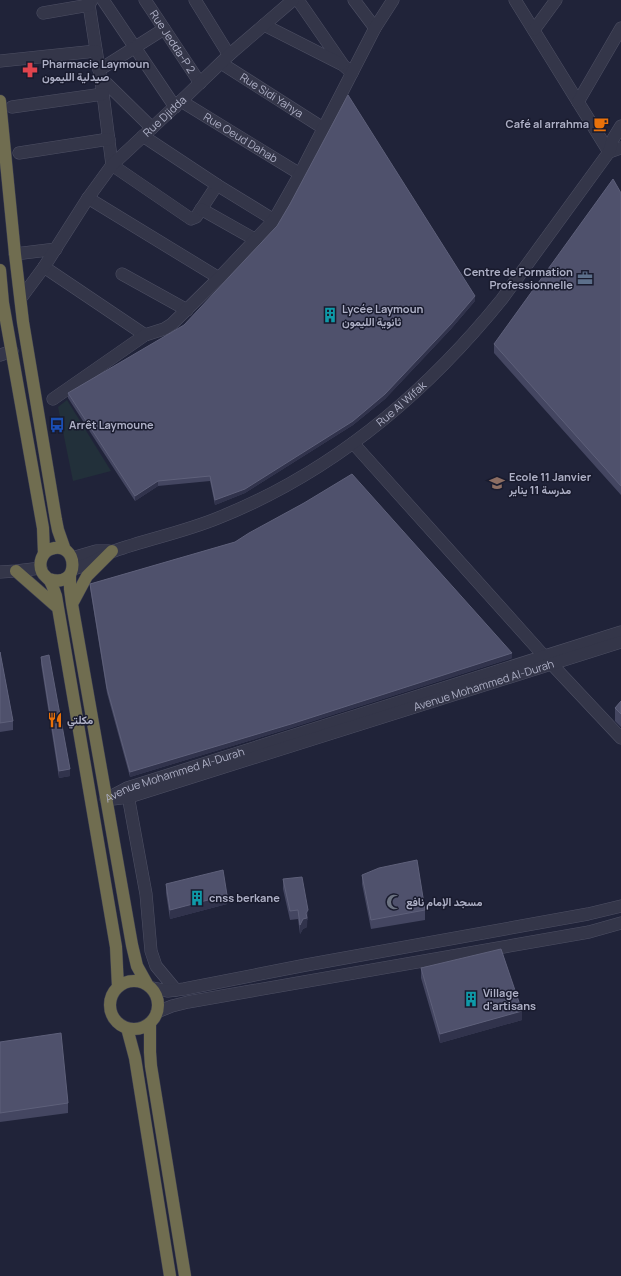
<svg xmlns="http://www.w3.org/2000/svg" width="621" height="1276" viewBox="0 0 621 1276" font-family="Manrope,Vazirmatn,sans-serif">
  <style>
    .green { fill: #22303a }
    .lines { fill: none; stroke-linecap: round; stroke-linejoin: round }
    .minor-casing { stroke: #4e5064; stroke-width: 13 }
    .highway-casing { stroke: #3b3d51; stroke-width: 13 }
    .minor { stroke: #343649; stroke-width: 12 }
    .highway { stroke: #706d50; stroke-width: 12 }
    .wall { fill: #444661 }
    .shaded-wall { fill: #31334c }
    .building { fill: #4f516c; stroke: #5e607a }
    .labels { text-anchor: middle; stroke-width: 3; stroke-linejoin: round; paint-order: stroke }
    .street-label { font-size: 11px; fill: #aeb0c6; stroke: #191b2e }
    .poi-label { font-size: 11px; font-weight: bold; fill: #aeb0c6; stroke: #191b2e; text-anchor: start }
  </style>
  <rect width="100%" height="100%" fill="#202339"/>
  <path class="green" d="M67,400L111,471L73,481L58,407Z"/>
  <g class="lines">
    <g class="minor-casing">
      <g id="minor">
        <path d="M92,0L89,5L103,94L112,165L191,219L196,217L217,185L274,220"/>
        <path d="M103,0L175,107"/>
        <path id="s1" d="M145,0L200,83"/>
        <path d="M195,0L229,55"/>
        <path d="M298,0L343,65L352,73"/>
        <path d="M354,0L375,28"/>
        <path d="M515,0L609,152"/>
        <path d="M43,13L89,5"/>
        <path d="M264,25L341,64"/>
        <path d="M534,30L556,0"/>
        <path d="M0,61L96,51"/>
        <path id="s2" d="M221,63L323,128"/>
        <path d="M99,70L164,29"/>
        <path d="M100,77L152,128"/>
        <path id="s3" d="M181,101L300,174"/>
        <path d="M578,102L621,28"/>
        <path d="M12,107L103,94"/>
        <path d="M143,136L217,185"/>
        <path d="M609,152L621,148"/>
        <path d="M19,153L109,139"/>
        <path d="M88,198L219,278"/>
        <path d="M201,209L256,240"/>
        <path d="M15,254L56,249"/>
        <path d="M44,267L145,335"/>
        <path d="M122,274L187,310"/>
        <path id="s4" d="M21,298L44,267L88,198L112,165L181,101L229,55L293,0"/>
        <path d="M0,355L12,351"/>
        <path d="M53,399L145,335L164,329L172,324L219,278L274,220L300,174L375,28L393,0"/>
        <path d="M353,443L544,656L621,738"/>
        <path d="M72,558L96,551H109"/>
        <path id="s5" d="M73,569C81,567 88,564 95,561C101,557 107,553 114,551C148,539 184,532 218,518C331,473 426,393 502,299L609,152L613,139L621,126"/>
        <path d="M0,572L16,571L41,568"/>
        <path d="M127,790L146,894L151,951L156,966L176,990"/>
        <path id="s6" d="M106,799L127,788L621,632"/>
        <path id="s7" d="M113,799L129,797L621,642"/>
        <path d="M152,988L168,991L184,989L306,965L588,914L621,906"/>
        <path d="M157,1012L172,1006L188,1002L589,932L621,923"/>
      </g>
    </g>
    <g class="highway-casing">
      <path id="highway" d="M0,101L15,254L23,322L56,520L58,530L65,550
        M0,270L3,303L43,528L44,554
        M16,571L57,607
        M70,575V589L72,604L132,945L137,966L147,984
        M49,579C82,590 78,539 51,549C42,552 38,563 42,572C44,576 48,578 50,581C53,586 54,591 56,596L116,947L118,987
        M72,604L87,576L112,551
        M110 1005a24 24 0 1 1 48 0a24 24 0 1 1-48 0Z
        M150,1023V1052L151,1066L185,1276
        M127,1028L135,1058L170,1276"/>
    </g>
    <use href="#minor" class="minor"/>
    <use href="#highway" class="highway"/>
  </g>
  <path class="wall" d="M621,193V495L494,353V344Z
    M475,301L451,329L385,399L353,425L245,493L215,505L210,481L158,486L135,501L68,398V393Z
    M304,503L512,658L291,728L130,777L107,693L90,588V584L235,542Z
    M0,652L13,721V730L0,732Z
    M41,657L70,776L59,778L41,664Z
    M621,701V727L615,721V708Z
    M362,875L425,910V920L371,929L362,884Z
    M283,879L308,919L307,920V927L303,929L300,934L298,919L290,920L283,889Z
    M166,884L227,904L170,919L166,893Z
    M421,968L522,1020L440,1043L421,978Z
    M0,1042L68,1103V1113L0,1122Z"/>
  <path class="shaded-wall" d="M475,296V301L451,329L385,399L353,425L245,493L215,505V500Z
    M158,481V486L135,501V496Z
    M512,653V658L291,728L130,777V772Z
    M70,769V776L59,778V771Z
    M227,895V904L170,919V910Z
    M308,910L307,927L303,929L300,934V925Z
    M522,1011V1020L440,1043V1034Z"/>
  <path class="building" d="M348,95L475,296L451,324L385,394L353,421L245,489L215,500L210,476L158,481L135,496L68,393L184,325L277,226L290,204Z
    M613,179L621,193V486L494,344Z
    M352,474L512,653L291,724L130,772L107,688L90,584L235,542L249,533L304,503Z
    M0,652L13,721L0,723Z
    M49,655L70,769L59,771L41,657Z
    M621,701V714L615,708Z
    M417,860L425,910L371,920L362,875L379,868Z
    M223,870L227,895L170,910L166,884Z
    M302,877L308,910L306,913L307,918L303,919L300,925L298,910L290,911L283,879Z
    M501,949L522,1011L440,1034L421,968Z
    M61,1033L68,1103L0,1113V1042Z"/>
  <defs>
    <g id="pharmacy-bare" transform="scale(1.2)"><path d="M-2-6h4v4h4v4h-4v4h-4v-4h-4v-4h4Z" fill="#e0444e" stroke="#191b2e" stroke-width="2.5" paint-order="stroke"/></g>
    <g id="cafe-bare" transform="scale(1.2)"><path d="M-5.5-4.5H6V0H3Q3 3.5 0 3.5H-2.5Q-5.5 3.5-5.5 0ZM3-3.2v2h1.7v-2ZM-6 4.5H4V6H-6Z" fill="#e8710a" stroke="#191b2e" stroke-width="2.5" paint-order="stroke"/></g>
    <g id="office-bare" transform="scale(1.2)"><path d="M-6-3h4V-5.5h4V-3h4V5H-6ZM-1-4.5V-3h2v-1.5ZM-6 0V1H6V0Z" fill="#5c6f8a" stroke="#191b2e" stroke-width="2.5" paint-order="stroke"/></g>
    <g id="building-bare" transform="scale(1.2)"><path d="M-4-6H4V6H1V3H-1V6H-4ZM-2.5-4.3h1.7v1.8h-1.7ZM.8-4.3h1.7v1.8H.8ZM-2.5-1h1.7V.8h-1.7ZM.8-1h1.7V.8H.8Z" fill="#0f9aa8" stroke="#191b2e" stroke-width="2.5" paint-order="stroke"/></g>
    <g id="bus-bare" transform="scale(1.2)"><path d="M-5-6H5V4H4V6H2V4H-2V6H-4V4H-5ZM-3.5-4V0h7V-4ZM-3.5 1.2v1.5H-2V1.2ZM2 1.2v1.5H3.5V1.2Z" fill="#1a4fb4" stroke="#191b2e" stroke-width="2.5" paint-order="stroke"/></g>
    <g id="school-bare" transform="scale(1.2)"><path d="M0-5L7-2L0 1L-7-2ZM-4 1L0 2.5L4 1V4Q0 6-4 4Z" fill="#8d6e63" stroke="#191b2e" stroke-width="2.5" paint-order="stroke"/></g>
    <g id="restaurant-bare" transform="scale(1.2)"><path d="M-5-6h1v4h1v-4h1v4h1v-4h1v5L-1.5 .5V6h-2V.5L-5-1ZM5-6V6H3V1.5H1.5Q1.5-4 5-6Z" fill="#e8710a" stroke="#191b2e" stroke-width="2.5" paint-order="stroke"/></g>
    <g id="mosque-bare" transform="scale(1.2)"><path d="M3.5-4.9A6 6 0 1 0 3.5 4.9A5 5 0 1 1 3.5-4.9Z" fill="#6b7280" stroke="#191b2e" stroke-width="2.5" paint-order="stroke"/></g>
  </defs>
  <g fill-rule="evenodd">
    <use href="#pharmacy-bare" x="30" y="70"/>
    <use href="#cafe-bare" x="601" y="124"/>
    <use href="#office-bare" x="585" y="278"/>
    <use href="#building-bare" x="330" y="315"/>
    <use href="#bus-bare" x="57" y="425"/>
    <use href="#school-bare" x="497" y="483"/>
    <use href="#restaurant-bare" x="55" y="720"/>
    <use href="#building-bare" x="197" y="898"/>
    <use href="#mosque-bare" x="394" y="902"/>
    <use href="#building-bare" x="471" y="999"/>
  </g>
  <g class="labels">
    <g class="street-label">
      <text dy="4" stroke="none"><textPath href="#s1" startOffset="50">Rue Jedda-P 2</textPath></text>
      <text dy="4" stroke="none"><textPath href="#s2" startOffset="60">Rue Sidi Yahya</textPath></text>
      <text dy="4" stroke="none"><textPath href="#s4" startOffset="233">Rue Djidda</textPath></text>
      <text dy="4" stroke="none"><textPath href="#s3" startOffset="70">Rue Oeud Dahab</textPath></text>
      <text dy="4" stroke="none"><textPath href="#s5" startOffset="371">Rue Al Wifak</textPath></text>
      <text dy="4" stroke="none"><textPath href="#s7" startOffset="388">Avenue Mohammed Al-Durah</textPath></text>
      <text dy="4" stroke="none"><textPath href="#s6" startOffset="73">Avenue Mohammed Al-Durah</textPath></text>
    </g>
    <g class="poi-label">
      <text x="42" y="68">Pharmacie Laymoun<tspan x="42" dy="13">صيدلية الليمون</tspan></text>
      <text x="589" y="128" text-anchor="end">Café al arrahma</text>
      <text x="573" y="276" text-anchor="end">Centre de Formation<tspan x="573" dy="13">Professionnelle</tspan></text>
      <text x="342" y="313">Lycée Laymoun<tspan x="342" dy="13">ثانوية الليمون</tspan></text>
      <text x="69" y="429">Arrêt Laymoune</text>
      <text x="509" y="481">Ecole 11 Janvier<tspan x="509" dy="13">مدرسة 11 يناير</tspan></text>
      <text x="67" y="724">مكلتي</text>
      <text x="209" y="902">cnss berkane</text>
      <text x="406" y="906">مسجد الإمام نافع</text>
      <text x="483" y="997">Village<tspan x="483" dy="13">d'artisans</tspan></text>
    </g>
  </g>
</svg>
